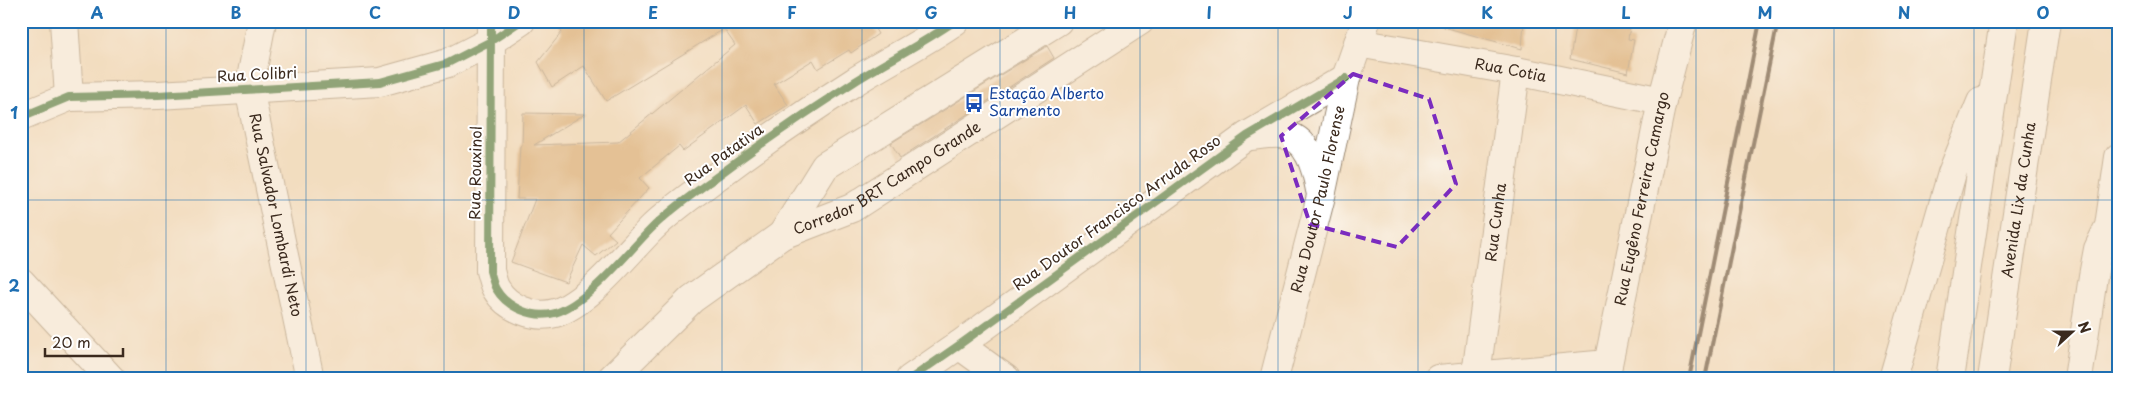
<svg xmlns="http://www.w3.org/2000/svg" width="2140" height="400" viewBox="0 0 2140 400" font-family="'Playpen Sans',sans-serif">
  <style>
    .building { fill: #d3a062 }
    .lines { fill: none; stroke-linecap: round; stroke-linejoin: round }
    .minor-casing { stroke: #96846e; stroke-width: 30 }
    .major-casing { stroke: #96846e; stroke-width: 30 }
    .highway-casing { stroke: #96846e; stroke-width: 30 }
    .minor { stroke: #fff; stroke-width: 28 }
    .major { stroke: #fff; stroke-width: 28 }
    .highway { stroke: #fff; stroke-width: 28 }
    .rail { stroke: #3b2a1e; stroke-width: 4 }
    .cycleway-casing { stroke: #fff; stroke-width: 11 }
    .cycleway { stroke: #1b5e20; stroke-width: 8 }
    .marked { fill: none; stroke: #7b2cbf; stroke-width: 4; stroke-dasharray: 10 6; stroke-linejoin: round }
    .grid { fill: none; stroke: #1f6fb2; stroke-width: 1; stroke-opacity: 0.55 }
    .labels { text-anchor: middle; stroke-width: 4; stroke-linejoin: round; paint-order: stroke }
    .street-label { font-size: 15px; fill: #3b2a1e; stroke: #fff }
    .transit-label { font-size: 15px; fill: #164399; stroke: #fff; text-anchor: start }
    .neatline { fill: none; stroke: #1f6fb2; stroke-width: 2 }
    .grid-label { font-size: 16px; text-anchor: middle; font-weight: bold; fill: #1f6fb2 }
  </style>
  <rect width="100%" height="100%" fill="#fff"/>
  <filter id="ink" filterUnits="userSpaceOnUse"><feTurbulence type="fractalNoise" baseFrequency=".02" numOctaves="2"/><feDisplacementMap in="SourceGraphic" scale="10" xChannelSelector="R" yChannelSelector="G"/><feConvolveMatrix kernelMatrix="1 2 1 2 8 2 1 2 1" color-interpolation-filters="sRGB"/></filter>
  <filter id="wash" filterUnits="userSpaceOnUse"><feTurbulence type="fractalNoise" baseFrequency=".0096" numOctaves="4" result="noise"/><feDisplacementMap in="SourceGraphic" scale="20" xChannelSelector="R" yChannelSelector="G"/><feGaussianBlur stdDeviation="1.12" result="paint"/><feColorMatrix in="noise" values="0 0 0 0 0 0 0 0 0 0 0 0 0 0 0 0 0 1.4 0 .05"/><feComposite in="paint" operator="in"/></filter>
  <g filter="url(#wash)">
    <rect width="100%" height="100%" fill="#f2ddbf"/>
    <g id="blocks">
      <path class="building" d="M555,21H870L878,34L851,53L849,50L818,69L813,60L774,84L788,105L758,124L746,105L683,151L679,146L640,178L649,188L608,233L616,240L596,256L583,245L566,282L511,262L535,199H517L520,146L522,145L523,113L585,114L534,145L618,142L735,45L724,29L606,101L584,66L552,87L538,62L562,32Z
        M1445,21H1524L1522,49L1444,27Z
        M1576,21H1631L1628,39L1634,40L1628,73L1570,59Z
        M1047,46L1054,58L900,158L891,143Z"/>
    </g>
  </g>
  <g filter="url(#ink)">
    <use href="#blocks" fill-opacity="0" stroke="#96846e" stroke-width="1"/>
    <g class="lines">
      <g class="minor-casing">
        <g id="minor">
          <path d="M64,21L69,97"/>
          <path d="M491,21L490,271C492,277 493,284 496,289C507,308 534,319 555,313C588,303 626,254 651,229C672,208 696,192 719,175C763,142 808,111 854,82C887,61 922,44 955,21"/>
          <path id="s1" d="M1358,43L1516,71L1662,101"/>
          <path d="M21,117L69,97L158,95L380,82L448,63L491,41L521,21"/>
          <path d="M1250,136C1260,135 1272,133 1282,134C1309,138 1316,168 1320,190"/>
          <path d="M782,235L825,166L1058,21"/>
          <path d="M21,282L111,379"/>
          <path d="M959,345L1006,379"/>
          <path id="s2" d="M1476,375L1516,71"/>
          <path id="s3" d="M611,379L692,299L782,235L852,208L1140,21"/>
          <path d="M910,379L959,345L1247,136L1346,78"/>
          <path id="s4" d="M1274,379L1321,196L1346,78L1366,21"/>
          <path d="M1438,379L1608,364"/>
          <path id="s5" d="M1605,379L1662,101L1683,21"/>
          <path d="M2078,379L2093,276L2098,249L2109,226L2119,157"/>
        </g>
      </g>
      <g class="major-casing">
        <g id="major">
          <path id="s6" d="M262,21L249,89L310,379"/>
        </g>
      </g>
      <g class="highway-casing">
        <g id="highway">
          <path d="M1893,379L1952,173L1981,102"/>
          <path d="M1950,379L2004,21"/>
          <path id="s7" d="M1992,379L2046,21"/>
        </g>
      </g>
      <use href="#minor" class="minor"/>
      <use href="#major" class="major"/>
      <use href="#highway" class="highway"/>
      <path class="rail" d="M1689,379L1760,21
        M1705,379L1778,21"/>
      <g class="cycleway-casing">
        <path id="cycleway" d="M491,21L490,271C492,277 493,284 496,289C507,308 534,319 555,313C588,303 626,254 651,229C672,208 696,192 719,175C763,142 808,111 854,82C887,61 922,44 955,21
          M21,117L69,97L158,95L380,82L448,63L491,41L521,21
          M910,379L959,345L1247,136L1346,78"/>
      </g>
      <use href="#cycleway" class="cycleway"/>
    </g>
  </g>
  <path d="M0 0H2140V400H0ZM1353,74L1429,99L1456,184L1397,247L1310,224L1281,136Z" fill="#f2ddbf" fill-opacity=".55" fill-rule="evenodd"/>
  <path class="marked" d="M1353,74L1429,99L1456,184L1397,247L1310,224L1281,136Z"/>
  <path class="grid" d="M166,21V379M306,21V379M444,21V379M584,21V379M722,21V379M862,21V379M1000,21V379M1140,21V379M1278,21V379M1418,21V379M1556,21V379M1696,21V379M1834,21V379M1974,21V379M21,200H2119"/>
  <defs>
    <g id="bus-bare" transform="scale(1.5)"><path d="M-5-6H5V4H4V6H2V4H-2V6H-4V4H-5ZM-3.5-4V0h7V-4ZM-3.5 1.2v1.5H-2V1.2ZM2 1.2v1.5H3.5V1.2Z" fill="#1a4fb4" stroke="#fff" stroke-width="2.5" paint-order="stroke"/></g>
  </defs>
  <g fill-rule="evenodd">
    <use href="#bus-bare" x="974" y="103"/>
  </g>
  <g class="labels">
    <g class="street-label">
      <text dy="5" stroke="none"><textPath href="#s1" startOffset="155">Rua Cotia</textPath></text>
      <text transform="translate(257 75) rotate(-3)" y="5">Rua Colibri</text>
      <text transform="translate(724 155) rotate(-36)" y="5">Rua Patativa</text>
      <text transform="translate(476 173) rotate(-89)" y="5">Rua Rouxinol</text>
      <text dy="5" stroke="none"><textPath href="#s3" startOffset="344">Corredor BRT Campo Grande</textPath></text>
      <text dy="5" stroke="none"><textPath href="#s4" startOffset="185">Rua Doutor Paulo Florense</textPath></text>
      <text dy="5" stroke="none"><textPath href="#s5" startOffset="184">Rua Eugêno Ferreira Camargo</textPath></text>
      <text dy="5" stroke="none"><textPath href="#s7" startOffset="181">Avenida Lix da Cunha</textPath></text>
      <text transform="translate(1117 213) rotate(-36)" y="5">Rua Doutor Francisco Arruda Roso</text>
      <text dy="5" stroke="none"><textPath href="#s6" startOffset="198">Rua Salvador Lombardi Neto</textPath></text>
      <text dy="5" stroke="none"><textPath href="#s2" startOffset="154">Rua Cunha</textPath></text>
    </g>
    <g class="transit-label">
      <text x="989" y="99">Estação Alberto<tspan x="989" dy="17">Sarmento</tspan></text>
    </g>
  </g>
  <rect width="2140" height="400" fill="none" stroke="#fff" stroke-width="55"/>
  <g transform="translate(2072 332) rotate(69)" stroke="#ffffff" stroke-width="4" paint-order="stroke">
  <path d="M0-4L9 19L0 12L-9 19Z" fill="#3b2a1e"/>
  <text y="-8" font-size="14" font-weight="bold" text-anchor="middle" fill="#3b2a1e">N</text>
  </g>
  <path d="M45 348v8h78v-8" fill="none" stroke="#3b2a1e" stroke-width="2.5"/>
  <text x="52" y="348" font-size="15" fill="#3b2a1e" stroke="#ffffff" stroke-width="4" paint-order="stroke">20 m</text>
  <rect x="28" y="28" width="2084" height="344" class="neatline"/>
  <g class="grid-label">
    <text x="97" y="19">A</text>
    <text x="236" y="19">B</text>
    <text x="375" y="19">C</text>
    <text x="514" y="19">D</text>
    <text x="653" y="19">E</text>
    <text x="792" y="19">F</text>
    <text x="931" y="19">G</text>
    <text x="1070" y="19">H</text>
    <text x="1209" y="19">I</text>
    <text x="1348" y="19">J</text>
    <text x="1487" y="19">K</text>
    <text x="1626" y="19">L</text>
    <text x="1765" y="19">M</text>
    <text x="1904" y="19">N</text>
    <text x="2043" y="19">O</text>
    <text x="14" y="119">1</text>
    <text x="14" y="292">2</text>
  </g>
</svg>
